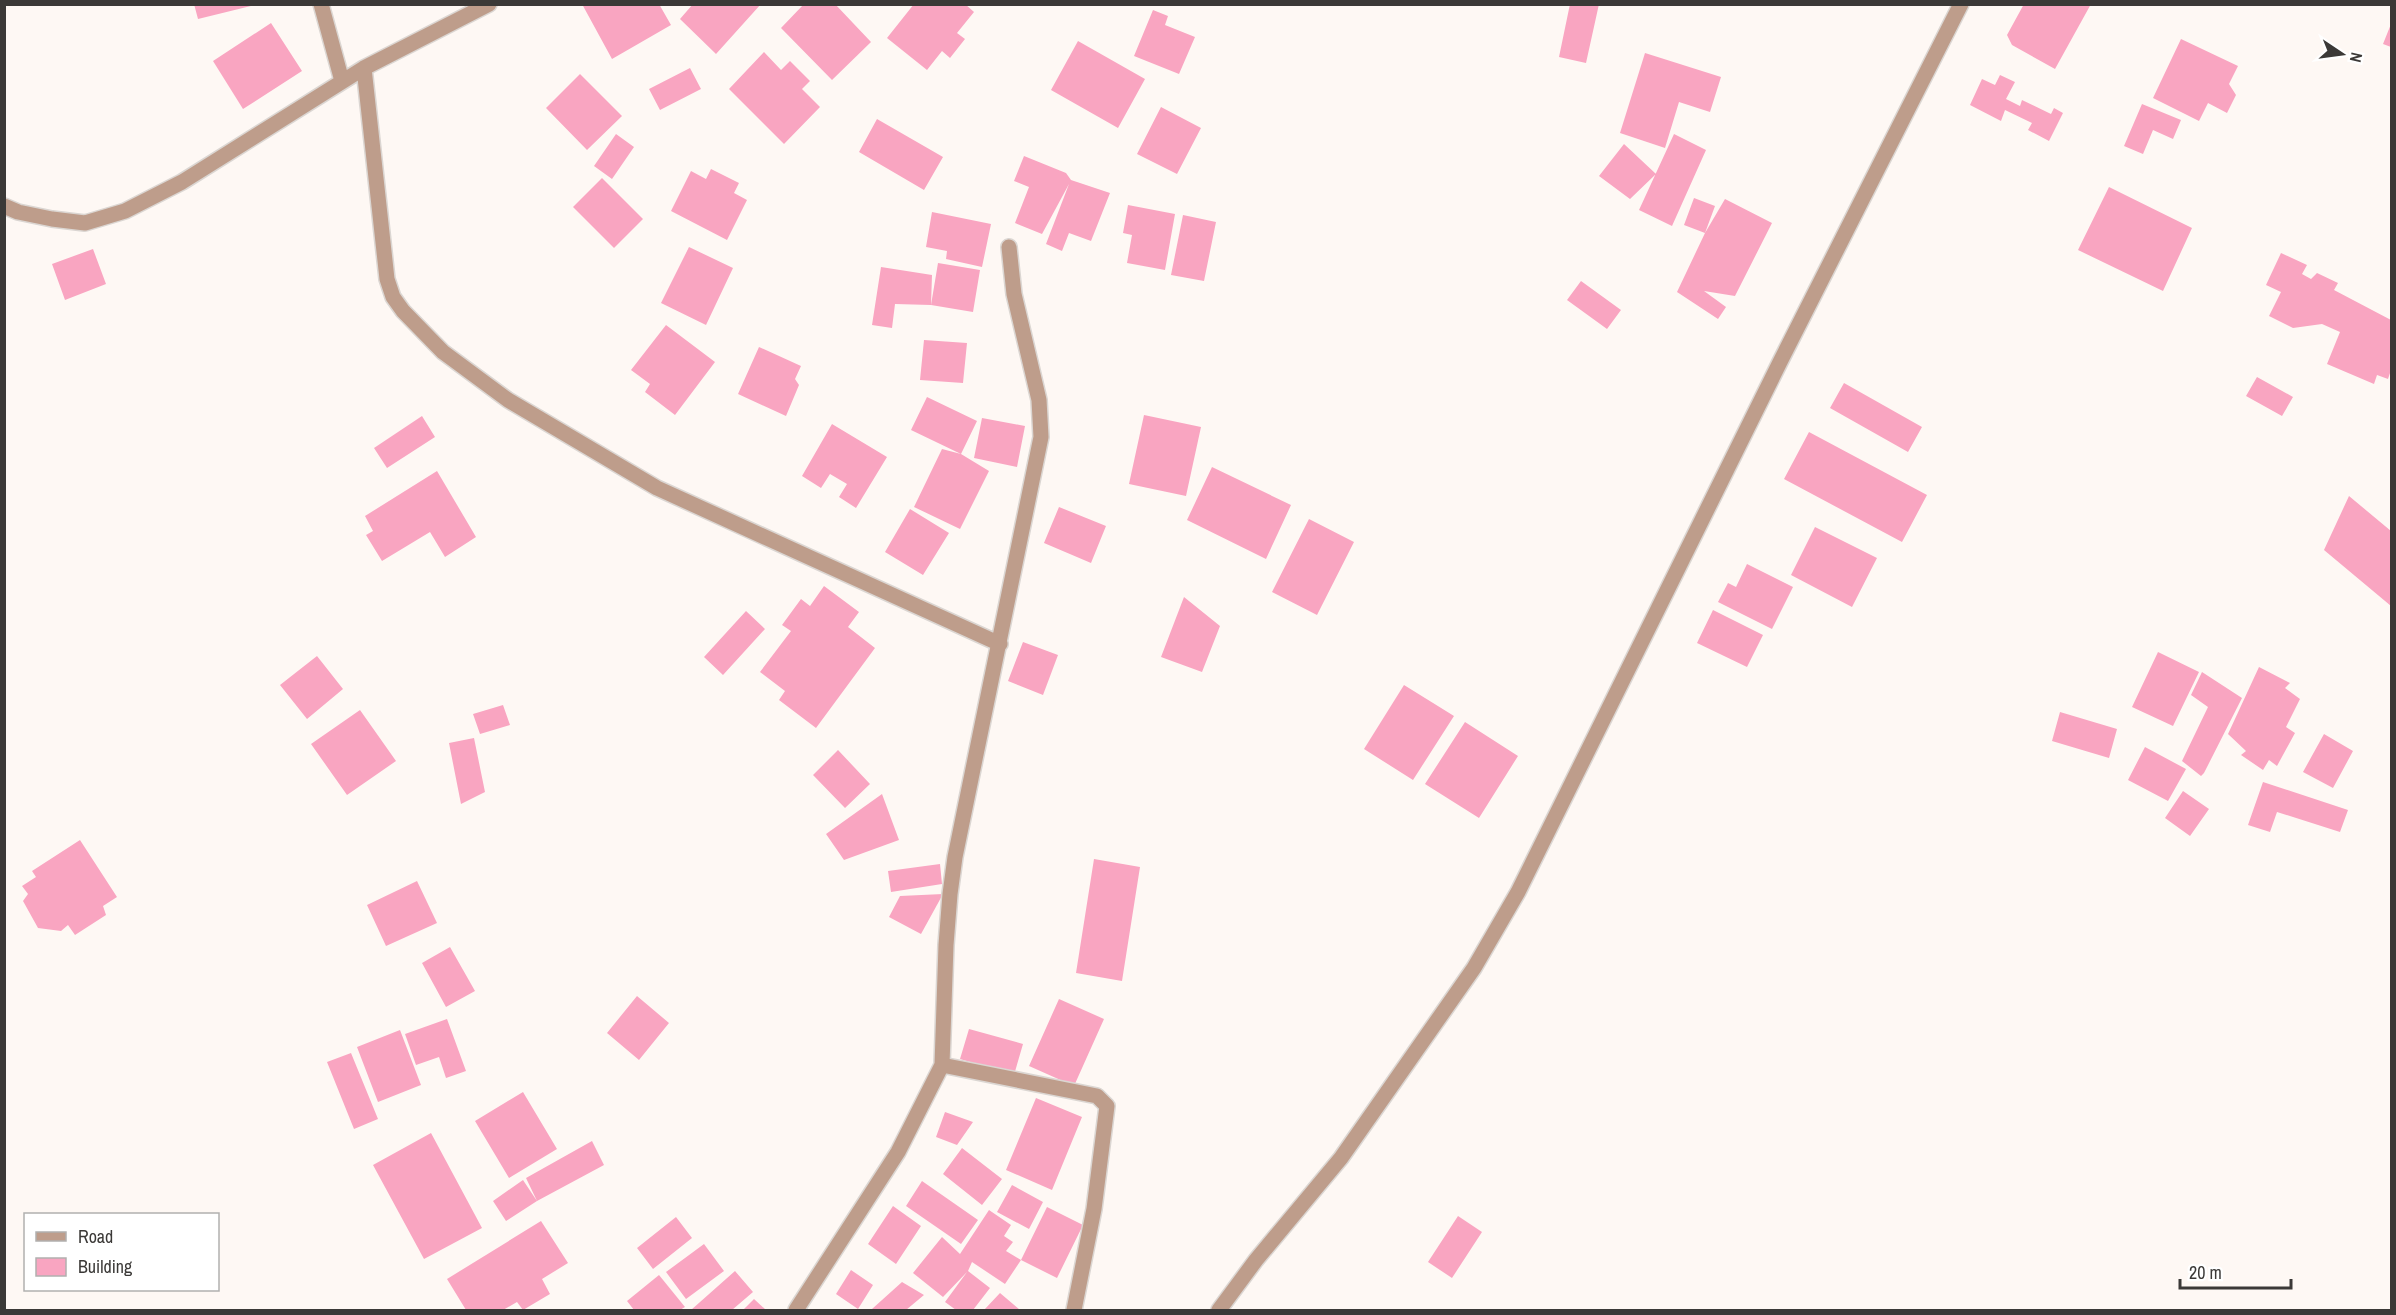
<svg xmlns="http://www.w3.org/2000/svg" width="2396" height="1315" viewBox="0 0 2396 1315" font-family="'Archivo Narrow',sans-serif">
  <style>
    .building { fill: #f9a5c1 }
    .lines { fill: none; stroke-linecap: round; stroke-linejoin: round }
    .street-casing { stroke: #dbd6d2; stroke-width: 18 }
    .street { stroke: #be9d8b; stroke-width: 15 }
  </style>
  <rect width="100%" height="100%" fill="#fef8f4"/>
  <path class="building" d="M194,4H255V5L198,19Z
    M582,4H659L671,25L612,59Z
    M693,4H761L716,54L680,19Z
    M804,4H835L871,42L832,80L781,28Z
    M914,4H965L974,12L957,33L965,39L950,58L942,51L927,70L887,38Z
    M1570,4H1599L1586,63L1559,57Z
    M2024,4H2091L2055,69L2012,45L2007,35Z
    M1153,10L1168,16L1165,25L1195,37L1179,74L1134,56Z
    M271,23L302,71L243,109L213,61Z
    M2391,24V47L2383,44Z
    M2181,39L2238,66L2229,84L2236,95L2227,113L2208,103L2199,121L2153,98Z
    M1078,41L1145,79L1118,128L1051,90Z
    M764,52L781,70L790,61L810,81L802,89L820,107L784,144L729,89Z
    M1645,53L1721,77L1710,112L1679,102L1665,148L1620,133Z
    M690,68L701,89L660,110L649,89Z
    M580,74L622,116L587,150L546,108Z
    M2000,75L2015,82L2006,99L2020,106L2022,100L2051,114L2054,108L2063,113L2049,141L2028,130L2032,123L2005,110L2001,121L1970,105L1982,79L1995,85Z
    M2142,104L2181,120L2173,139L2153,130L2143,154L2124,146Z
    M1161,107L1201,128L1177,174L1137,154Z
    M877,119L943,157L924,190L859,152Z
    M616,134L634,147L612,179L594,166Z
    M1674,134L1706,150L1672,226L1639,210Z
    M1624,144L1656,174L1630,199L1599,176Z
    M1024,156L1066,173L1071,180L1110,193L1091,241L1069,233L1062,251L1046,244L1069,184L1042,234L1015,223L1029,187L1014,181Z
    M711,169L739,183L734,193L747,200L727,240L671,211L691,171L706,179Z
    M602,178L643,219L614,248L573,207Z
    M2109,187L2192,228L2163,291L2078,250Z
    M1694,198L1715,206L1705,233L1684,225Z
    M1725,199L1772,223L1735,296L1704,291L1726,307L1718,319L1677,292L1705,233Z
    M1128,205L1175,214L1165,270L1127,263L1132,235L1123,233Z
    M932,212L991,224L982,267L946,259L947,251L926,247Z
    M1183,215L1216,222L1204,281L1171,275Z
    M689,247L733,268L706,325L661,303Z
    M93,249L106,284L65,300L52,264Z
    M2281,253L2307,265L2302,274L2311,279L2317,273L2338,283L2334,290L2391,320V370L2388,379L2377,375L2374,384L2327,364L2340,332L2322,324L2293,328L2269,316L2281,292L2266,285Z
    M938,263L980,270L973,312L931,305Z
    M881,267L932,275L931,305L895,304L892,328L872,325Z
    M1581,281L1621,310L1607,329L1567,300Z
    M666,325L715,362L675,415L645,392L650,384L631,370Z
    M924,340L967,343L963,383L920,380Z
    M759,347L801,366L795,379L799,385L786,416L738,394Z
    M2257,377L2293,397L2282,416L2246,396Z
    M1844,383L1922,427L1908,452L1830,408Z
    M927,397L977,421L961,454L911,430Z
    M1144,415L1201,427L1186,496L1129,484Z
    M422,416L435,437L387,468L374,448Z
    M982,418L1025,426L1017,467L974,458Z
    M832,424L887,457L856,508L839,497L847,484L830,474L821,488L802,476Z
    M1809,432L1927,495L1902,542L1784,479Z
    M942,449L961,454L989,471L960,529L914,507Z
    M1212,467L1291,505L1266,559L1187,520Z
    M437,471L476,537L445,557L430,532L382,561L366,535L373,531L365,516Z
    M2349,496L2391,531V606L2324,550Z
    M1059,507L1106,526L1091,563L1044,543Z
    M910,509L949,533L923,575L885,552Z
    M1309,519L1354,542L1317,615L1272,592Z
    M1815,527L1877,558L1852,607L1791,575Z
    M1747,564L1793,587L1772,629L1718,602L1728,583L1736,587Z
    M824,586L859,612L848,627L875,648L816,728L779,700L785,691L760,672L791,631L782,625L801,599L810,606Z
    M1184,597L1220,626L1202,672L1161,657Z
    M1713,610L1763,635L1747,667L1697,643Z
    M746,611L765,629L723,675L704,657Z
    M1023,642L1058,655L1043,695L1008,681Z
    M2158,652L2199,672L2173,726L2132,707Z
    M317,656L343,689L307,719L280,685Z
    M2259,667L2290,683L2285,688L2300,699L2286,727L2295,733L2277,766L2269,760L2263,770L2241,755L2246,751L2228,734Z
    M2202,672L2242,698L2204,773L2201,776L2182,761L2208,707L2191,695Z
    M1404,685L1454,716L1413,780L1364,749Z
    M503,705L510,725L480,734L473,714Z
    M360,710L396,761L347,795L311,744Z
    M2060,712L2117,729L2109,758L2052,741Z
    M1465,722L1518,756L1479,818L1425,784Z
    M2324,734L2353,751L2333,788L2303,772Z
    M474,738L485,792L461,804L449,743Z
    M2145,747L2186,769L2168,801L2128,780Z
    M838,750L870,784L845,808L813,775Z
    M2263,782L2348,810L2340,832L2277,812L2270,832L2248,825Z
    M2183,791L2209,809L2190,836L2165,818Z
    M882,794L899,840L844,860L826,834Z
    M80,840L117,897L103,906L106,915L75,935L68,925L61,931L38,928L23,901L28,894L22,886L36,877L32,871Z
    M1094,859L1140,867L1122,981L1076,973Z
    M940,864L942,884L891,892L888,871Z
    M417,881L437,923L386,946L367,905Z
    M943,894L921,934L889,917L900,896Z
    M450,947L475,991L446,1007L422,963Z
    M637,996L669,1023L639,1060L607,1033Z
    M1059,999L1104,1019L1074,1086L1029,1066Z
    M447,1019L466,1071L446,1078L439,1057L416,1065L405,1034Z
    M969,1029L1023,1044L1014,1075L960,1059Z
    M400,1030L421,1085L378,1102L357,1047Z
    M351,1053L378,1119L354,1129L327,1062Z
    M523,1092L557,1149L509,1178L475,1121Z
    M1036,1098L1082,1117L1052,1190L1006,1170Z
    M945,1112L973,1122L957,1145L936,1137Z
    M431,1133L482,1228L424,1259L373,1165Z
    M592,1141L604,1165L537,1201L526,1178Z
    M962,1148L1002,1179L982,1205L943,1174Z
    M523,1180L537,1201L506,1221L493,1201Z
    M922,1181L978,1220L961,1244L906,1206Z
    M1012,1185L1043,1202L1029,1229L997,1212Z
    M893,1206L921,1226L896,1264L868,1244Z
    M1047,1207L1083,1225L1057,1278L1021,1260Z
    M989,1210L1011,1225L1004,1236L1013,1242L1006,1251L1021,1260L1005,1284L972,1262L968,1271L990,1288L973,1310H956L945,1302L967,1272L943,1297L913,1273L942,1237L960,1254Z
    M1458,1216L1482,1232L1452,1278L1428,1262Z
    M676,1217L692,1238L653,1269L637,1248Z
    M541,1221L568,1263L542,1279L550,1294L523,1310L517,1302L503,1310H466L447,1279Z
    M704,1244L724,1271L686,1299L666,1272Z
    M851,1270L873,1285L858,1309L836,1294Z
    M735,1271L753,1292L732,1310H691Z
    M659,1275L685,1307L680,1310H634L627,1301Z
    M902,1282L924,1295L906,1310H874L872,1309Z
    M1000,1293L1020,1310H984Z
    M754,1299L766,1310H743Z"/>
  <g class="lines">
    <g class="street-casing">
      <path id="street" d="M321,4L342,81
        M364,68L387,279L393,297L403,311L443,352L508,400L657,488L1000,644
        M4,206L18,212L52,219L85,223L125,211L182,182L364,68L489,4
        M942,1065L1097,1096L1107,1106L1094,1209L1074,1310
        M796,1310L898,1152L942,1065L946,945L950,894L955,857L1041,437L1039,400L1014,294L1009,247
        M1219,1310L1256,1260L1341,1158L1474,968L1518,892L1780,362L1961,4"/>
    </g>
    <use href="#street" class="street"/>
  </g>
  <rect width="2396" height="1315" fill="none" stroke="#3b3937" stroke-width="12"/>
  <rect x="24" y="1213" width="195" height="78" fill="#ffffff" stroke="#b1b0af" stroke-width="1.5"/>
  <rect x="36" y="1232" width="30" height="9" fill="#be9d8b" stroke="#b1b0af" stroke-width="1.5"/>
  <text x="78" y="1243" font-size="18" fill="#3b3937">Road</text>
  <rect x="36" y="1258" width="30" height="18" fill="#f9a5c1" stroke="#b1b0af" stroke-width="1.5"/>
  <text x="78" y="1273" font-size="18" fill="#3b3937">Building</text>
  <g transform="translate(2342 54) rotate(103)" stroke="#ffffff" stroke-width="4.5" paint-order="stroke">
  <path d="M0-4.5L10 22L0 15L-10 22Z" fill="#3b3937"/>
  <text y="-9" font-size="16" font-weight="bold" text-anchor="middle" fill="#3b3937">N</text>
  </g>
  <path d="M2180 1279v9h111v-9" fill="none" stroke="#3b3937" stroke-width="3"/>
  <text x="2189" y="1279" font-size="18" fill="#3b3937" stroke="#ffffff" stroke-width="4.5" paint-order="stroke">20 m</text>
</svg>
